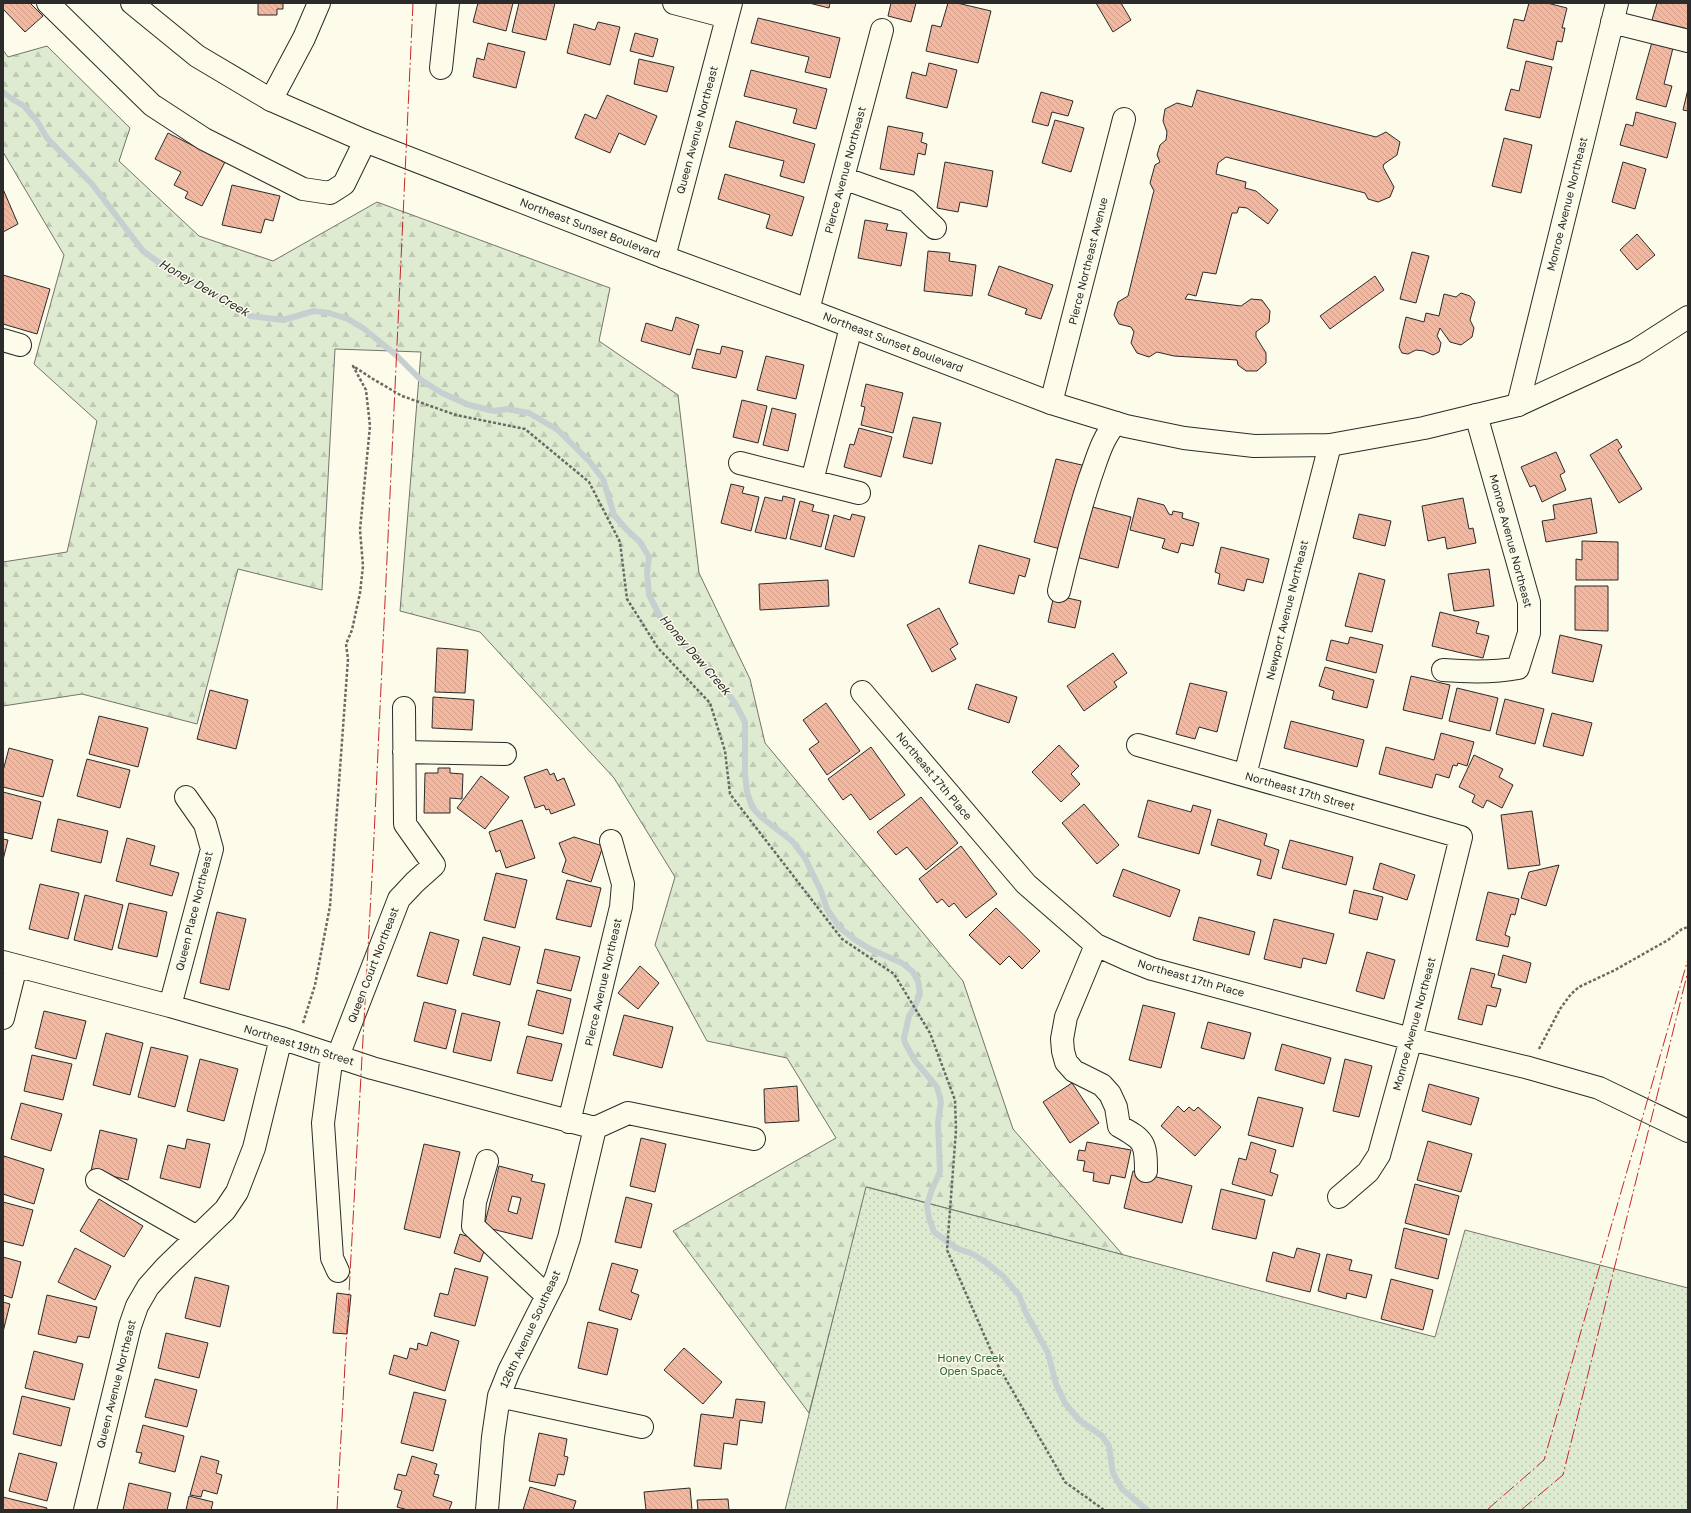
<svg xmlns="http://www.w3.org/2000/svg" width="1691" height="1513" viewBox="0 0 1691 1513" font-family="'Golos Text',sans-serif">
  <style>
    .forest { fill: url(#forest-firs); stroke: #74746e }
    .park { fill: url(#park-dots); stroke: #74746e }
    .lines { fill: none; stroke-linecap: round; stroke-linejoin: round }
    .stream { stroke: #c7d0d0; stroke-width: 6 }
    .building { fill: url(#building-back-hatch); stroke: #2b2b2b; fill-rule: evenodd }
    .minor-casing { stroke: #2b2b2b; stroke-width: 24 }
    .major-casing { stroke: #2b2b2b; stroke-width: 24 }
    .path { stroke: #6a6964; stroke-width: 2.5; stroke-dasharray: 3 2; stroke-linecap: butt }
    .minor { stroke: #fdfbea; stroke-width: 22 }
    .major { stroke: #fdfbea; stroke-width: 22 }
    .power { stroke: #c62828; stroke-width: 1; stroke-dasharray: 14 3 2 3; stroke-linecap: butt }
    .labels { text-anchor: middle; stroke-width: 3; stroke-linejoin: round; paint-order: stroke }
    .street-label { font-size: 11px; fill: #2b2b2b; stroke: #fdfbea }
    .park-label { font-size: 11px; fill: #34623c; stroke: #fdfbea }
    .water-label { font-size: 12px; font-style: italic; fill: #2b2b2b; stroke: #fdfbea }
  </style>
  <defs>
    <pattern id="forest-firs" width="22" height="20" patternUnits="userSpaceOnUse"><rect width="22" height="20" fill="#deebd1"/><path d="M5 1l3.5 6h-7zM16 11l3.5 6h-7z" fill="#bfcab4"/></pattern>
    <pattern id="park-dots" width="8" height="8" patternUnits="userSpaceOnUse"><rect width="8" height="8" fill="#deebd1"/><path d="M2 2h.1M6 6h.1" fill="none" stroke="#bfcab4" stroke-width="1.8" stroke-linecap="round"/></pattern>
    <pattern id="building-back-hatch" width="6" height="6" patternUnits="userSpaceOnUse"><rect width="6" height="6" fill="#f2b8a0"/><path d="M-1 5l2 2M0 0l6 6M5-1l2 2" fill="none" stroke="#d09e8a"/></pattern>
  </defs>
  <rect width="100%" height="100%" fill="#fdfbea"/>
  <path class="forest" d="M47,46L130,128L119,161L199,236L273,261L377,202L610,288L599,341L678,395L699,573L750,679L765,743L963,981L1013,1129L1123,1255L867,1187L809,1413L673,1231L836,1138L787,1058L707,1041L655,945L675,877L614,778L480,632L400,611L421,352L335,349L322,590L238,569L197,724L82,694L3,706V562L67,552L97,421L34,364L64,255L3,152V50L8,57Z"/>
  <path class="park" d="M866,1187L1435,1337L1465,1230L1688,1288V1510H785Z"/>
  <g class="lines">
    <path class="stream" d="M3,92L12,99L24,106L37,121L47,138L92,184L143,251L168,269L224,299L250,316L283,320L314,311L329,313L348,319L363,328L396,355L421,380L442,393L469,405L494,411L507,409L529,413L558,430L590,462L603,479L614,515L627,530L640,542L649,557L647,573L649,595L662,620L681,642L702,662L718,680L735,703L745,722V774L747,792L752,807L761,817L792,841L805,858L821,891L827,909L840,928L854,939L870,949L902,963L913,972L918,981L920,994L914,1008L909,1016L904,1038L905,1043L915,1061L937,1087L941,1102L938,1123L940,1172L932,1189L927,1205L929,1218L934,1232L956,1248L973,1254L988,1264L1003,1276L1019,1295L1026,1313L1048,1353L1056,1384L1065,1403L1079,1420L1102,1436L1109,1446L1113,1473L1122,1489L1147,1510"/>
  </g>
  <path class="building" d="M3,3H30L43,16L25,32L3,9Z
    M258,3H283V9H277V15H258Z
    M478,3H513L506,31L473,22Z
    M519,3H555L546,40L512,32Z
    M809,3H830L829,8Z
    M891,3H916L911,22L888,16Z
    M948,3H957L991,11L978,63L926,51L932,25L941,27Z
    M1096,3H1121L1131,20L1113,32Z
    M1529,3H1547L1567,8L1562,28H1565L1562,42L1557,41L1553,60L1507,48L1514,19L1524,21Z
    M1657,3H1688V29L1652,20Z
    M758,18L840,38L830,78L805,72L809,57L751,43Z
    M598,22L620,27L610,65L567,53L574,24L595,30Z
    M635,33L658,39L653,57L630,51Z
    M1652,42L1673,48L1664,84L1672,86L1666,107L1636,99Z
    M488,43L525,52L516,88L473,77L477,58L484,60Z
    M639,59L674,67L667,92L634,84Z
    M1526,61L1552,67L1540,118L1505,110L1511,89L1519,91Z
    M929,63L957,70L947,108L906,98L912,72L926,76Z
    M751,70L827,89L816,129L793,123L797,109L744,96Z
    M1688,89V111L1683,110Z
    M1197,90L1376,137L1386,132L1400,142L1397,155L1384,164L1383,167L1394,187L1390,197L1378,202L1368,199L1365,193L1226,157L1218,163L1216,174L1246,182L1245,188L1256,191L1278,210L1268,224L1247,208L1239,207L1237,213H1232L1216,274L1203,272L1196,296L1188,294L1185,299L1241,306L1251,299L1262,300L1270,311L1269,322L1256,332V337L1266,353V363L1257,371H1246L1238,365L1237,360L1174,356L1157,352L1149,357L1137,353L1131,343L1134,332L1131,327L1119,324L1114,315L1118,302L1128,296L1153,194L1154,191L1150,183L1155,165L1160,162L1157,155L1160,145L1166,140L1167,132L1163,121L1165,109L1177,103L1192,107Z
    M1041,92L1073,101L1068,116L1052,112L1048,126L1032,122Z
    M607,95L657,116L645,145L619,133L610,153L575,138L585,114L596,119Z
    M1636,112L1676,123L1667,158L1620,145L1626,124L1633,126Z
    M1055,120L1084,128L1071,172L1042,163Z
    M736,121L815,144L804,183L780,176L784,161L729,147Z
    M888,126L923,133L921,142L927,144L925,155L918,153L914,175L880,169Z
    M168,133L225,162L202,206L185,198L188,192L174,185L181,172L155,159Z
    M1504,138L1532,145L1521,193L1492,186Z
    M945,162L993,171L987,207L960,202L958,212L937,208Z
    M1623,162L1646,169L1635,209L1612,202Z
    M725,174L804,197L792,236L766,228L770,215L718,199Z
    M232,185L280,196L273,221L265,219L261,233L222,225Z
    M3,189L18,224L3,232Z
    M865,220L888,224L886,230L907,233L901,266L858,258Z
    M1637,234L1655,255L1637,270L1620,250Z
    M928,251L950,253L949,261L976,265L972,296L924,291Z
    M1412,252L1429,256L1416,303L1400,299Z
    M999,266L1053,285L1041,319L1025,314L1027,309L988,295Z
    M3,275L50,289L37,334L3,324Z
    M1375,276L1384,290L1330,329L1320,316Z
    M1461,293L1470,296L1475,302L1470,320L1474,328L1472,337L1461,345L1450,342L1440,328L1437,336L1441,343L1439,352L1433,355L1424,351L1416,350L1408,354L1402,353L1399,347L1406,317L1424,322L1426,313L1439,316L1444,294L1456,297Z
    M676,317L699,325L690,355L641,341L646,323L672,331Z
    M722,346L743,351L736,378L692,368L697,349L720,354Z
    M766,356L804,365L796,399L757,390Z
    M866,384L903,393L893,433L861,425L865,407L861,406Z
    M742,400L767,406L758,443L733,437Z
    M772,408L796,414L788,451L763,445Z
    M913,417L941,423L932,464L903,457Z
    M859,428L892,437L881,477L844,467L850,444L854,445Z
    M1617,439L1622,447L1618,450L1642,489L1619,503L1590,455Z
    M1556,452L1565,472L1560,475L1566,490L1542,502L1535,485L1530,487L1521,467Z
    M1056,459L1086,466L1064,550L1034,542Z
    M731,484L744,487L742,493L759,497L751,531L721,523Z
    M783,496L795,499L786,539L755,532L765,497L782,501Z
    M1138,498L1164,505L1169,514L1172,515L1173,511L1183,513L1182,518L1199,523L1193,546L1181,543L1178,553L1162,548L1165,539L1130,530Z
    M1463,498L1469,529L1473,528L1476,543L1447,549L1445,537L1428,541L1422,506Z
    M1591,498L1597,533L1546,542L1542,521L1555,519L1553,505Z
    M800,501L814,505L812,511L829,515L821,547L790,539Z
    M1085,505L1131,517L1118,568L1072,556Z
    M852,514L865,517L854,557L825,549L834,515L850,520Z
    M1359,514L1391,521L1385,546L1353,538Z
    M1582,541L1618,542V580H1576V559L1582,560Z
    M979,545L1030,559L1025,577L1019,575L1014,594L969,583Z
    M1221,547L1269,559L1263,583L1247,579L1244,591L1218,584L1220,574L1215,572Z
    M1489,569L1494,606L1454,611L1448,574Z
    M1359,573L1385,580L1372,632L1345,626Z
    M828,580L829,606L760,610L759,584Z
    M1575,586H1608V631L1575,630Z
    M1054,595L1081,601L1075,628L1048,622Z
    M939,608L958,644L950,649L956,659L932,672L907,625Z
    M1440,612L1479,622L1476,633L1489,636L1483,658L1432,646Z
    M1560,635L1602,645L1593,682L1552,673Z
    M1350,637L1383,645L1376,673L1326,660L1331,640L1348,644Z
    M437,648L468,650L465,693L435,692Z
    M1113,653L1127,673L1114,682L1117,687L1084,711L1067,686Z
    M1325,667L1374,680L1367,708L1332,699L1334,691L1319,686Z
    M1411,676L1450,685L1442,719L1403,710Z
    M1190,683L1227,692L1217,732L1199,727L1195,739L1176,734Z
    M976,684L1017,697L1009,723L968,709Z
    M1457,688L1498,698L1490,731L1449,721Z
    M210,690L248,700L236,749L197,739Z
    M433,697L474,700L472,730L432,728Z
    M1505,699L1544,709L1535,744L1496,734Z
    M826,703L860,751L827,775L809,749L819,742L803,720Z
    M1552,713L1592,723L1583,756L1543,746Z
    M99,716L148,728L138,767L89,754Z
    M1291,721L1364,740L1357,767L1284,748Z
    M1441,733L1474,742L1467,766L1458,763L1457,766L1453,765L1449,778L1436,774L1432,788L1379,774L1386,747L1434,760Z
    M1059,745L1079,766L1071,774L1080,784L1061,802L1032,772Z
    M871,747L905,795L870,820L851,794L843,800L828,779Z
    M9,748L53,760L43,797L3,787V771Z
    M1474,755L1503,769L1499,777L1513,785L1502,808L1487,800L1483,808L1472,802L1475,795L1459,787Z
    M87,759L130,770L120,808L77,796Z
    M438,768H450V773L463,774L462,799L450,798V813H424L425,773H438Z
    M547,769L550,775L554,773L557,781L564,778L575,805L551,814L549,809L546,810L544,805L535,808L524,777Z
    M481,776L509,797L485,829L457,808Z
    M3,792L41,802L32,839L3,832Z
    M921,797L958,843L926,870L907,847L896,855L877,832Z
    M1148,800L1191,812L1193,805L1211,810L1199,854L1138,837Z
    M1084,804L1119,845L1097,864L1062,823Z
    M1532,811L1540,865L1508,869L1501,815Z
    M58,819L108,831L101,863L51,851Z
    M1218,819L1267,834L1264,845L1279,850L1271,879L1257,875L1261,860L1211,845Z
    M522,820L535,858L506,868L500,850L496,852L489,832Z
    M574,837L603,846L591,882L562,872L566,860L559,843Z
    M127,838L155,846L150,865L179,873L172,896L116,881Z
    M3,839L8,840L3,860Z
    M1290,840L1353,857L1346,885L1282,868Z
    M961,846L997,894L966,918L954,903L949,907L942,899L937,903L919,879Z
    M1380,863L1415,875L1407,900L1373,889Z
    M1559,865L1546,906L1521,898L1529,872Z
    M1123,869L1180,890L1170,917L1113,896Z
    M496,873L527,880L515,928L484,920Z
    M567,880L601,888L591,927L556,919Z
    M40,884L79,893L68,939L29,929Z
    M1354,890L1383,897L1377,920L1349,913Z
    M1488,892L1519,899L1515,915L1511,914L1505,935L1510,937L1508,947L1476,940Z
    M85,895L123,905L112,950L74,940Z
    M129,903L167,912L157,957L118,948Z
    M996,908L1040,951L1022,969L1009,956L1000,965L969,935Z
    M217,912L246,919L229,990L200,983Z
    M1199,917L1255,932L1249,955L1193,940Z
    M1274,919L1334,934L1326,964L1303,958L1301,968L1264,959Z
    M430,932L459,940L447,984L417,976Z
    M483,937L520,947L510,985L473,975Z
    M545,949L580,957L571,991L537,983Z
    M1367,952L1395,960L1384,999L1356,991Z
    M1503,955L1531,963L1526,983L1498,975Z
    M640,966L659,983L638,1009L618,993Z
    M1471,968L1495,974L1491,987L1501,989L1496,1007L1487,1005L1482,1025L1458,1019Z
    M537,990L571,999L563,1034L528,1025Z
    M424,1002L456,1010L446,1049L414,1041Z
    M1143,1005L1175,1013L1161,1068L1129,1060Z
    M44,1011L86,1021L76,1059L35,1048Z
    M462,1013L500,1022L491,1061L453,1052Z
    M624,1015L673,1027L662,1068L613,1055Z
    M1208,1022L1251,1033L1244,1059L1201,1048Z
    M106,1033L143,1043L130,1095L93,1085Z
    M527,1036L562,1044L552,1081L517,1073Z
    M1282,1044L1331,1058L1324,1084L1275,1070Z
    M151,1047L188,1056L175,1107L138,1097Z
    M32,1055L72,1064L63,1100L24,1091Z
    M200,1059L238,1069L224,1121L187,1111Z
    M1345,1059L1372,1066L1359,1117L1333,1111Z
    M1072,1083L1099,1123L1070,1143L1043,1102Z
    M1429,1084L1479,1098L1471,1125L1422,1111Z
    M797,1086L799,1121L765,1123L764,1089Z
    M1258,1097L1303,1108L1293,1147L1248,1135Z
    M21,1103L62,1114L51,1151L11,1139Z
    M1178,1106L1184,1112L1189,1107L1194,1111L1198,1107L1221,1127L1195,1156L1161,1126Z
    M100,1130L137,1139L128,1180L91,1171Z
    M641,1138L666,1144L655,1192L630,1186Z
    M187,1139L210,1144L200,1188L160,1178L168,1145L185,1149Z
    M1428,1141L1472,1154L1461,1192L1417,1180Z
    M1087,1142L1131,1150L1125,1178L1111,1175L1109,1184L1093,1181L1094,1173L1083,1171L1085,1161L1077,1160L1079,1150L1085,1151Z
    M1251,1142L1276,1150L1270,1172L1278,1175L1272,1196L1232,1184L1239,1158L1246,1160Z
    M424,1144L460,1152L440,1238L404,1229Z
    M4,1156L44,1169L34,1204L3,1194V1161Z
    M499,1166L533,1175L531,1181L545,1184L532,1239L484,1227ZM512,1196L521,1198L517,1214L508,1211Z
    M1133,1171L1192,1186L1182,1223L1124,1208Z
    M1415,1184L1459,1196L1449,1235L1405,1223Z
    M1221,1189L1265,1200L1256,1239L1212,1229Z
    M626,1197L652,1204L641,1248L615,1242Z
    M99,1199L143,1226L124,1257L80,1231Z
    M3,1202L33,1210L23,1246L3,1241Z
    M1404,1228L1447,1239L1438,1279L1395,1268Z
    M460,1234L487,1243L480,1262L454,1253Z
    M75,1248L111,1266L95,1300L58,1282Z
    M1297,1248L1320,1254L1310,1292L1266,1281L1273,1252L1294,1258Z
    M1327,1254L1352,1260L1349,1270L1372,1275L1366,1298L1347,1293L1346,1299L1318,1291Z
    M3,1257L21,1262L12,1298L3,1295Z
    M612,1263L638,1270L631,1292L639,1295L631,1320L599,1310Z
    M455,1268L488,1277L475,1326L434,1316L440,1293L448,1295Z
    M195,1277L229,1286L220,1327L185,1318Z
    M1391,1279L1433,1290L1423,1330L1381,1319Z
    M337,1293L351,1295L347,1334L333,1333Z
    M47,1295L97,1307L89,1338L78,1336L76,1343L38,1334Z
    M3,1302L10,1304L3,1332Z
    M588,1322L618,1329L607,1375L578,1368Z
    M431,1332L459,1341L445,1391L389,1374L394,1355L407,1359L410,1348L417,1350L418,1343L427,1346Z
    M166,1333L208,1343L199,1378L158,1368Z
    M684,1348L722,1382L703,1404L664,1370Z
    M34,1351L83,1364L74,1400L25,1388Z
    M155,1379L197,1390L187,1427L145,1417Z
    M414,1392L446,1400L433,1451L401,1443Z
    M22,1396L70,1408L61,1446L13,1434Z
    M736,1399L765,1402L762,1423L740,1420L737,1445L724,1443L721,1469L694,1466L701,1414L733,1418Z
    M143,1425L184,1436L175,1472L139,1463L142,1453L136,1452Z
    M539,1433L567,1439L564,1456L568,1457L564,1475L558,1474L555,1486L529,1481Z
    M19,1453L57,1463L47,1501L9,1491Z
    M201,1456L219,1461L216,1473L222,1475L217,1494L203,1490L201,1497L190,1495Z
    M412,1456L437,1464L434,1474L439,1475L433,1496L452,1502L449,1510H408L397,1507L402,1491L394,1489L398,1474L406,1476Z
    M129,1483L171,1493L167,1510H123Z
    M530,1487L576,1501L573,1510H523Z
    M690,1488L692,1510H646L644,1492Z
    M189,1496L213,1502L211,1510H186Z
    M3,1497L47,1508L46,1510H3Z
    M728,1499L729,1510H698L697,1500Z"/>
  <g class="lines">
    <g class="minor-casing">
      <path id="minor" d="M48,3L152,105L204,139L303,189L330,193L344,184L365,141
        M674,3L727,17
        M1612,22L1688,41
        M441,68L448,3
        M271,100L304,38L319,3
        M843,178L907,201L935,228
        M664,257L731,3
        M808,310L882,30
        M3,340L20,345
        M1051,403L1124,119
        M1518,405L1617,3
        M740,463L859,493
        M812,481L851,327
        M1059,591C1068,553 1078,515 1090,478C1097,459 1102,438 1116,423
        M1443,670C1468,672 1493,673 1518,668L1529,633V602L1476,415
        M862,692L1026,884L1096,945L1127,959L1152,969L1411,1039L1529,1068L1599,1088L1688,1131
        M1138,745L1461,837L1411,1039L1379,1155L1368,1172L1339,1197
        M404,752L505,754
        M1245,775L1330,445
        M1096,945L1066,1017L1062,1039L1063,1051L1066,1062L1074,1071L1102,1085L1110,1094L1116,1107L1119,1126C1144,1140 1146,1142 1146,1171
        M3,962L170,1006L281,1038L372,1068L595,1128
        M170,1006L212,849L205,824L186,797
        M3,1018L16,966
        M332,1055L323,1123L332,1258L338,1271
        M338,1056L399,899L415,882L434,865L405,824L404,708
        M569,1122L621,907L623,884L611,841
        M595,1128L628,1113L754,1139
        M487,1161L475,1202L473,1226L547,1296
        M97,1180L197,1237
        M499,1396L642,1427
        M85,1510L130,1326L137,1306L148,1287L165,1268L225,1210L237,1192L254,1148L281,1038
        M487,1510L493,1437L499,1396L509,1371L556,1278L569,1238L595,1128"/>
    </g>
    <g class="major-casing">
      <path id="major" d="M132,3L197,56L271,100L365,141L664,257L808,310L1051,403L1126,426L1184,438L1254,446L1330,445L1424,428L1518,405L1635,351L1688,317"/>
    </g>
    <path class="path" d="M303,1023L315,985L330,906L348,659L346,644L352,630L360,593L363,566L360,530L370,426L366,390L353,366L373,379L402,396L456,415L525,429L589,482L620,542L627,599L658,648L710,703L725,751L730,794L842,939L894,974L930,1033L955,1100L956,1130L947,1250L996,1362L1065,1482L1104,1510
      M1539,1049L1560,1009L1571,994L1579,987L1615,970L1668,940L1682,929L1688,927"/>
    <use href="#minor" class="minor"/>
    <use href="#major" class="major"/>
    <path class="power" d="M337,1510L373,858L413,3
      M1487,1510L1544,1460L1688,959
      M1521,1510L1563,1475L1688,971"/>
  </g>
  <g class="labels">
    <g class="street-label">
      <text transform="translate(697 130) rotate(-75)" y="4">Queen Avenue Northeast</text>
      <text transform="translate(845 170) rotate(-75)" y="4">Pierce Avenue Northeast</text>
      <text transform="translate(1567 204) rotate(-76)" y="4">Monroe Avenue Northeast</text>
      <text transform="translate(590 228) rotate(21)" y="4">Northeast Sunset Boulevard</text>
      <text transform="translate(1088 261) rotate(-76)" y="4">Pierce Northeast Avenue</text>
      <text transform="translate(893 342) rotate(21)" y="4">Northeast Sunset Boulevard</text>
      <text transform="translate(1511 541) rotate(75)" y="4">Monroe Avenue Northeast</text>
      <text transform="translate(1287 610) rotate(-76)" y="4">Newport Avenue Northeast</text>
      <text transform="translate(934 776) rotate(50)" y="4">Northeast 17th Place</text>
      <text transform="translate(1300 791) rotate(16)" y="4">Northeast 17th Street</text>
      <text transform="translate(194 911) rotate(-76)" y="4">Queen Place Northeast</text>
      <text transform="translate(373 965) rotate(-69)" y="4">Queen Court Northeast</text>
      <text transform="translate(1191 978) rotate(16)" y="4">Northeast 17th Place</text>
      <text transform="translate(603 982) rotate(-77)" y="4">Pierce Avenue Northeast</text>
      <text transform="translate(1414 1024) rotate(-75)" y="4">Monroe Avenue Northeast</text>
      <text transform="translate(299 1045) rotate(17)" y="4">Northeast 19th Street</text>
      <text transform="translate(530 1329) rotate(-65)" y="4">126th Avenue Southeast</text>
      <text transform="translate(116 1384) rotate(-76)" y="4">Queen Avenue Northeast</text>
    </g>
    <g class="park-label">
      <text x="971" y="1362">Honey Creek<tspan x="971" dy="13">Open Space</tspan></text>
    </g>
    <g class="water-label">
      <text transform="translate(204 288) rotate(30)" y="4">Honey Dew Creek</text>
      <text transform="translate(695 655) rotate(49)" y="4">Honey Dew Creek</text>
    </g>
  </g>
  <rect width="1691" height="1513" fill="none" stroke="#2b2b2b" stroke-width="8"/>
</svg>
